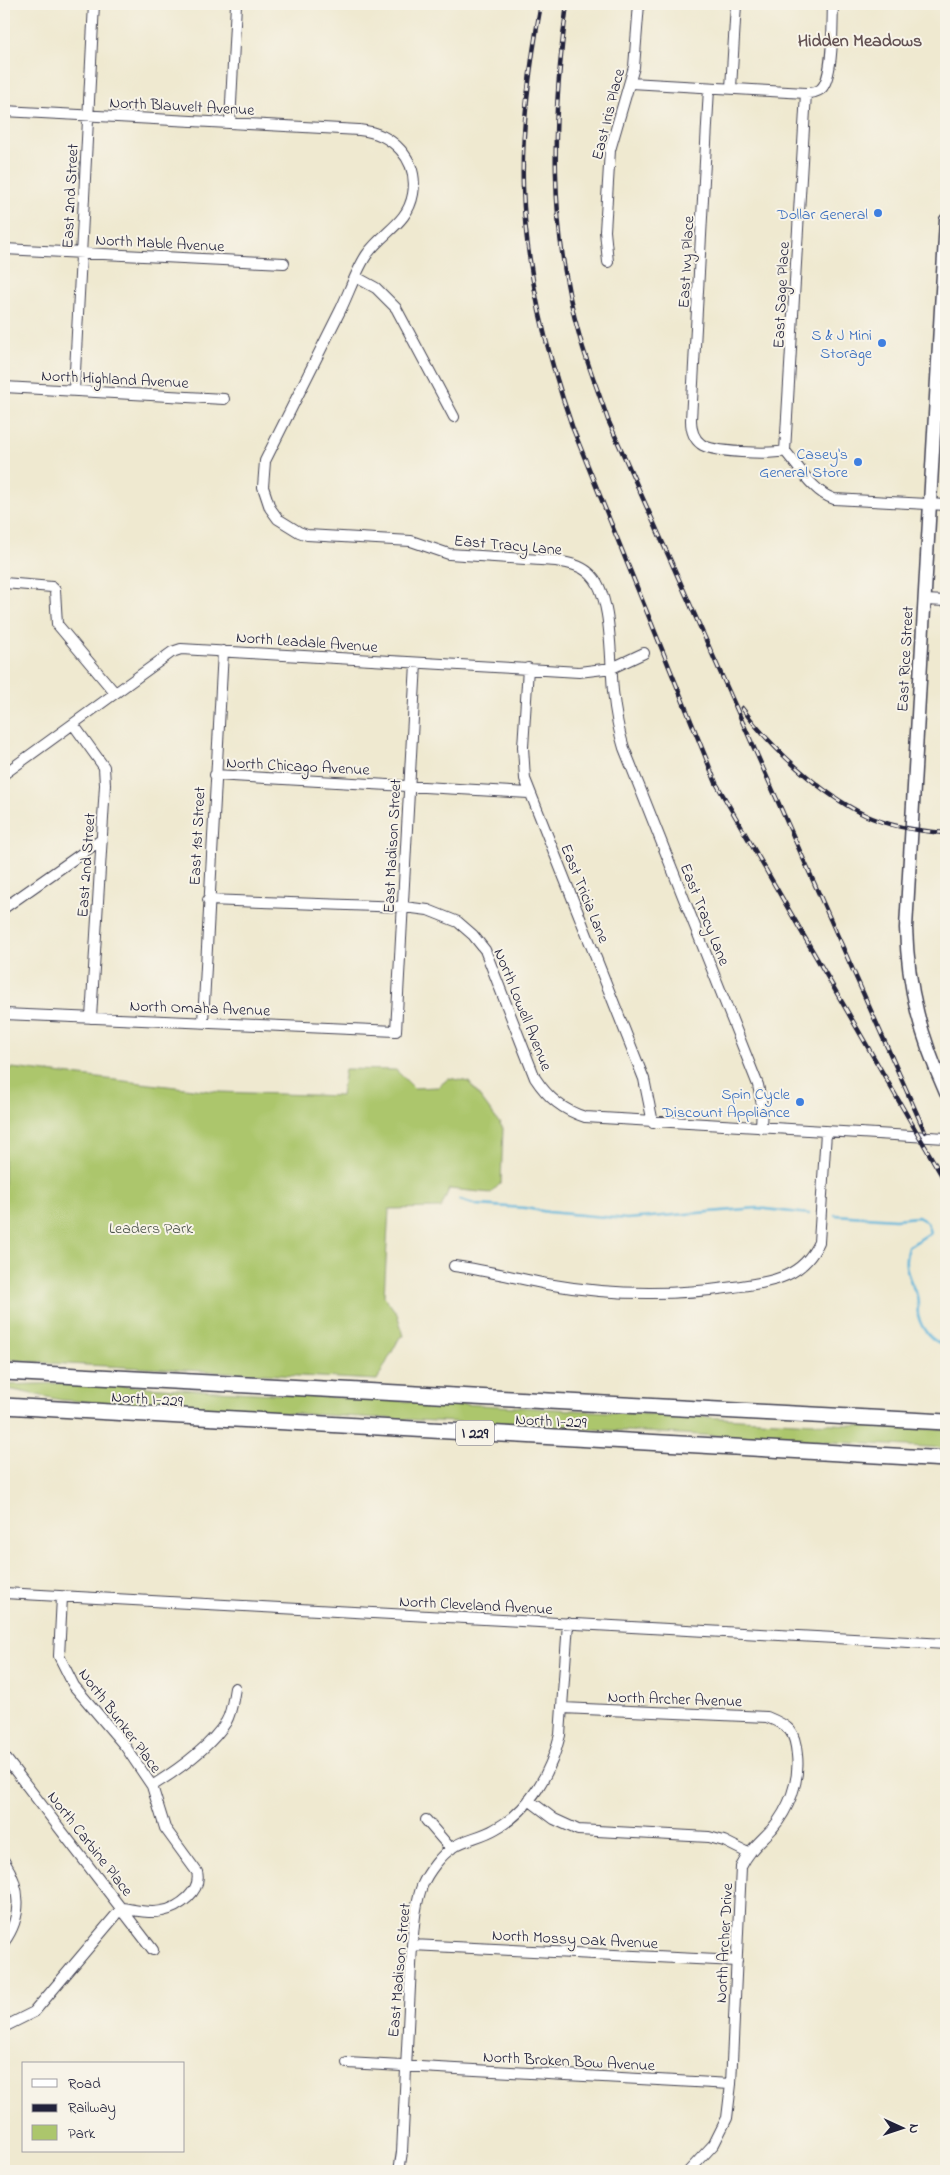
<svg xmlns="http://www.w3.org/2000/svg" width="950" height="2175" viewBox="0 0 950 2175" font-family="'Indie Flower',sans-serif">
  <style>
    .green { fill: #acc66c; stroke: #677454 }
    .lines { fill: none; stroke-linecap: round; stroke-linejoin: round }
    .stream { stroke: #5db4da; stroke-width: 2.5 }
    .minor-casing { stroke: #414051; stroke-width: 12 }
    .major-casing { stroke: #414051; stroke-width: 15 }
    .highway-casing { stroke: #414051; stroke-width: 18 }
    .minor { stroke: #fff; stroke-width: 10 }
    .major { stroke: #fff; stroke-width: 12 }
    .highway { stroke: #fff; stroke-width: 15 }
    .rail-casing { stroke: #22223b; stroke-width: 4.5 }
    .rail { stroke: #f7f3e8; stroke-width: 2.5; stroke-dasharray: 8; stroke-linecap: butt }
    .shop-dot { fill: #3f7fe0; stroke: #f7f3e8; stroke-width: 2 }
    .labels { text-anchor: middle; stroke-width: 4; stroke-linejoin: round; paint-order: stroke }
    .shield { fill: #f7f3e8; stroke: #62616f; stroke-width: 1 }
    .shield-label { font-size: 15px; font-weight: bold; fill: #22223b }
    .street-label { font-size: 16px; fill: #22223b; stroke: #f7f3e8 }
    .shop-label { font-size: 16px; fill: #366cbe; stroke: #f7f3e8; text-anchor: end }
    .park-label { font-size: 16px; fill: #4b534a; stroke: #f7f3e8 }
    .neighbourhood-label { font-size: 18px; font-weight: bold; fill: #645354; stroke: #f7f3e8 }
  </style>
  <rect width="100%" height="100%" fill="#f7f3e8"/>
  <filter id="ink" filterUnits="userSpaceOnUse"><feTurbulence type="fractalNoise" baseFrequency=".02" numOctaves="2"/><feDisplacementMap in="SourceGraphic" scale="10" xChannelSelector="R" yChannelSelector="G"/><feConvolveMatrix kernelMatrix="1 2 1 2 8 2 1 2 1" color-interpolation-filters="sRGB"/></filter>
  <filter id="wash" filterUnits="userSpaceOnUse"><feTurbulence type="fractalNoise" baseFrequency=".0096" numOctaves="4" result="noise"/><feDisplacementMap in="SourceGraphic" scale="20" xChannelSelector="R" yChannelSelector="G"/><feGaussianBlur stdDeviation="1.12" result="paint"/><feColorMatrix in="noise" values="0 0 0 0 0 0 0 0 0 0 0 0 0 0 0 0 0 1.4 0 .05"/><feComposite in="paint" operator="in"/></filter>
  <g filter="url(#wash)">
    <rect width="100%" height="100%" fill="#efe9d0"/>
    <path class="green" d="M12,1068L219,1092L341,1096L345,1069L396,1070L414,1088L438,1087L449,1078L469,1082L503,1128L501,1183L491,1193L449,1189L441,1208L389,1209L384,1296L397,1314L404,1336L400,1337L377,1380L48,1363L4,1359V1071Z
      M67,1383L946,1430V1448L171,1407L61,1400L4,1388V1385Z"/>
    <g class="lines">
      <path class="stream" d="M460,1200L477,1205L525,1208L548,1212L627,1219L757,1208L809,1214
        M835,1215L895,1219L918,1217L927,1222L930,1233L908,1247C902,1267 909,1277 917,1296C919,1302 917,1309 918,1315C922,1331 932,1341 946,1346"/>
    </g>
  </g>
  <g filter="url(#ink)">
    <g class="lines">
      <g class="minor-casing">
        <path id="minor" d="M631,83L806,93C812,93 817,92 821,89C834,77 832,22 833,4
          M709,88L691,420C691,430 693,438 701,444C712,453 770,454 785,451C799,467 814,493 834,499L946,505
          M731,88L736,4
          M4,111L359,130C392,133 419,159 413,194C408,223 384,231 368,253C358,266 348,295 340,311C315,361 290,411 265,461L263,487L270,508L278,519L299,532L307,535L411,541L449,554L556,561C568,563 580,565 589,573C613,592 610,662 613,691C615,710 618,729 624,748L758,1085L762,1105L761,1128
          M230,123L236,4
          M4,249L284,263
          M608,262L605,231L610,150L634,67L639,4
          M356,277L376,288L396,308L454,417
          M4,387L224,399
          M74,391L94,4
          M785,451L806,93
          M4,583L52,587L55,590L57,624L115,693
          M924,600L946,601
          M528,668L523,747L525,779L644,1079L653,1123
          M73,724L104,767L105,785L91,1018
          M4,774L172,652L181,649L579,672L612,668L644,653
          M215,775L529,793
          M208,900L404,907L428,910L458,922L473,935L485,950L535,1078C548,1098 563,1110 585,1117L946,1138
          M4,908L101,840
          M4,1014L396,1031L416,663
          M203,1022L223,651
          M454,1266C486,1270 516,1278 547,1284C609,1295 672,1296 734,1287C770,1282 802,1279 819,1242L826,1132
          M4,1593L946,1644
          M562,1708L767,1717C789,1726 795,1730 797,1755C800,1781 789,1809 772,1829C759,1843 750,1849 741,1867L731,2084L727,2118L714,2144L689,2171
          M4,1756L153,1950
          M152,1786C176,1771 211,1746 226,1722C232,1712 233,1699 235,1688
          M529,1800L554,1819L578,1830L709,1837L724,1841L748,1853
          M426,1820L451,1849
          M4,1861C21,1887 23,1916 4,1942
          M412,1945L737,1961
          M4,2027L34,2012L122,1908C135,1910 148,1914 162,1911C179,1908 202,1891 197,1872L165,1828L152,1786L125,1746L74,1686L59,1656L62,1597
          M347,2063L731,2084
          M399,2171L402,2152L412,1945C414,1925 415,1905 422,1886C428,1872 441,1855 453,1847C465,1839 482,1837 495,1829C530,1811 551,1772 560,1735L568,1623"/>
      </g>
      <g class="major-casing">
        <path id="major" d="M946,220L906,928C908,990 921,1037 946,1093"/>
      </g>
      <g class="highway-casing">
        <path id="highway" d="M4,1372L946,1422
          M4,1406L946,1459"/>
      </g>
      <use href="#minor" class="minor"/>
      <use href="#major" class="major"/>
      <use href="#highway" class="highway"/>
      <g class="rail-casing">
        <path id="rail" d="M541,4C530,64 521,127 523,188C526,272 546,351 573,429L716,783L946,1183
          M567,4C552,116 548,227 580,338C588,366 599,393 608,420L925,1132
          M742,708C770,747 821,794 865,815C890,827 918,831 946,833"/>
      </g>
      <use href="#rail" class="rail"/>
    </g>
  </g>
  <g class="shop-dot">
    <circle cx="878" cy="213" r="5"/>
    <circle cx="882" cy="343" r="5"/>
    <circle cx="858" cy="462" r="5"/>
    <circle cx="800" cy="1102" r="5"/>
  </g>
  <g class="labels">
    <rect class="shield" x="456" y="1420.5" width="38" height="25" rx="4"/>
    <g class="shield-label">
      <text x="475" y="1438">I 229</text>
    </g>
    <g class="street-label">
      <text transform="translate(182 105) rotate(3)" y="6">North Blauvelt Avenue</text>
      <text transform="translate(607 114) rotate(-76)" y="6">East Iris Place</text>
      <text transform="translate(69 196) rotate(-87)" y="6">East 2nd Street</text>
      <text transform="translate(160 242) rotate(3)" y="6">North Mable Avenue</text>
      <text transform="translate(685 262) rotate(-87)" y="6">East Ivy Place</text>
      <text transform="translate(780 295) rotate(-87)" y="6">East Sage Place</text>
      <text transform="translate(115 378) rotate(3)" y="6">North Highland Avenue</text>
      <text transform="translate(508 544) rotate(5)" y="6">East Tracy Lane</text>
      <text transform="translate(307 641) rotate(4)" y="6">North Leadale Avenue</text>
      <text transform="translate(904 659) rotate(-87)" y="6">East Rice Street</text>
      <text transform="translate(298 765) rotate(3)" y="6">North Chicago Avenue</text>
      <text transform="translate(196 836) rotate(-87)" y="6">East 1st Street</text>
      <text transform="translate(391 846) rotate(-87)" y="6">East Madison Street</text>
      <text transform="translate(85 865) rotate(-86)" y="6">East 2nd Street</text>
      <text transform="translate(586 893) rotate(68)" y="6">East Tricia Lane</text>
      <text transform="translate(706 914) rotate(68)" y="6">East Tracy Lane</text>
      <text transform="translate(200 1007) rotate(2)" y="6">North Omaha Avenue</text>
      <text transform="translate(524 1009) rotate(68)" y="6">North Lowell Avenue</text>
      <text transform="translate(147 1398) rotate(4)" y="6">North I-229</text>
      <text transform="translate(551 1420) rotate(3)" y="6">North I-229</text>
      <text transform="translate(476 1604) rotate(3)" y="6">North Cleveland Avenue</text>
      <text transform="translate(675 1698) rotate(2)" y="6">North Archer Avenue</text>
      <text transform="translate(121 1720) rotate(53)" y="6">North Bunker Place</text>
      <text transform="translate(91 1843) rotate(52)" y="6">North Carbine Place</text>
      <text transform="translate(575 1938) rotate(3)" y="6">North Mossy Oak Avenue</text>
      <text transform="translate(723 1943) rotate(-87)" y="6">North Archer Drive</text>
      <text transform="translate(398 1970) rotate(-85)" y="6">East Madison Street</text>
      <text transform="translate(569 2060) rotate(3)" y="6">North Broken Bow Avenue</text>
    </g>
    <g class="shop-label">
      <text x="868" y="219">Dollar General</text>
      <text x="872" y="340">S &amp; J Mini<tspan x="872" dy="18">Storage</tspan></text>
      <text x="848" y="459">Casey's<tspan x="848" dy="18">General Store</tspan></text>
      <text x="790" y="1099">Spin Cycle<tspan x="790" dy="18">Discount Appliance</tspan></text>
    </g>
    <g class="park-label">
      <text x="151" y="1233">Leaders Park</text>
    </g>
    <g class="neighbourhood-label">
      <text x="860" y="46">Hidden Meadows</text>
    </g>
  </g>
  <rect width="950" height="2175" fill="none" stroke="#f7f3e8" stroke-width="20"/>
  <rect x="22" y="2062" width="162" height="90" fill="#f7f3e8" stroke="#a29fa3"/>
  <rect x="32" y="2079" width="25" height="8" fill="#ffffff" stroke="#a29fa3"/>
  <text x="68" y="2088" font-size="15" fill="#22223b">Road</text>
  <rect x="32" y="2104" width="25" height="8" fill="#22223b" stroke="#a29fa3"/>
  <text x="68" y="2112" font-size="15" fill="#22223b">Railway</text>
  <rect x="32" y="2125" width="25" height="15" fill="#acc66c" stroke="#a29fa3"/>
  <text x="68" y="2138" font-size="15" fill="#22223b">Park</text>
  <g transform="translate(902 2128) rotate(93)" stroke="#f7f3e8" stroke-width="4" paint-order="stroke">
  <path d="M0-4L9 19L0 12L-9 19Z" fill="#22223b"/>
  <text y="-8" font-size="14" font-weight="bold" text-anchor="middle" fill="#22223b">N</text>
  </g>
</svg>
